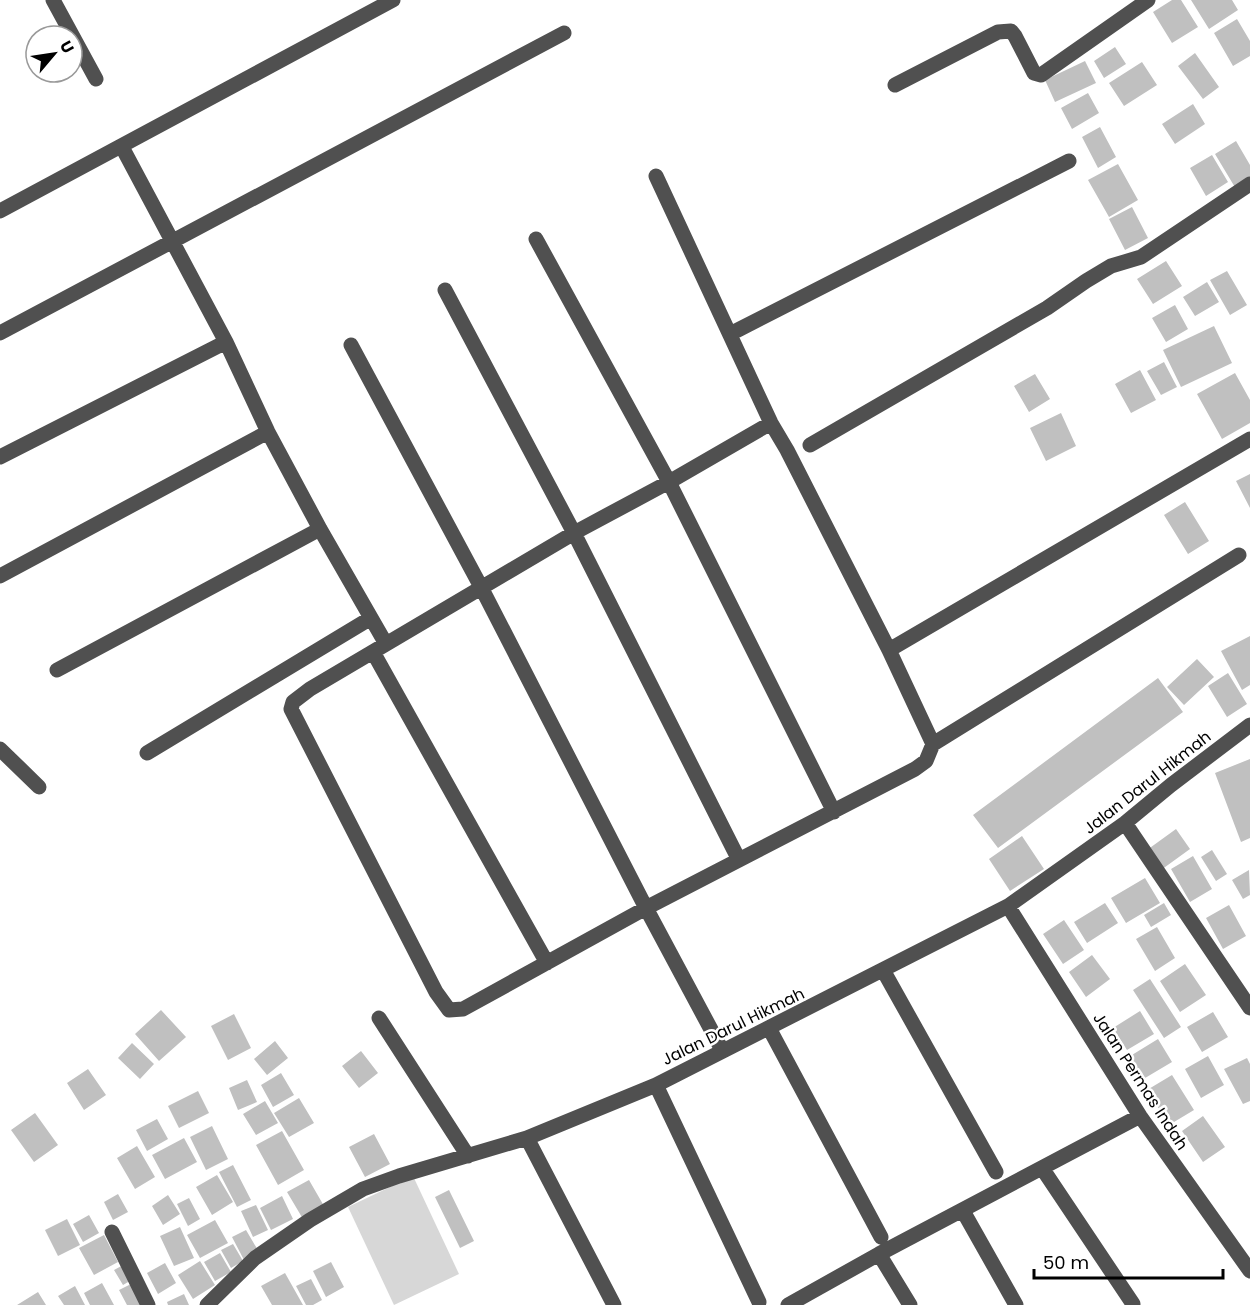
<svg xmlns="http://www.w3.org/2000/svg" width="1250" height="1305" viewBox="0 0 1250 1305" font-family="Poppins,sans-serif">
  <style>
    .green { fill: #d7d7d7 }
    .building { fill: #c0c0c0 }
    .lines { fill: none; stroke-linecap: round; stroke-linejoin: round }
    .minor { stroke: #505050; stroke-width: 15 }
    .labels { text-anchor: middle; stroke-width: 5; stroke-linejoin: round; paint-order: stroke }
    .street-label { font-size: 16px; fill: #000; stroke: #fff }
  </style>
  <rect width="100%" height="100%" fill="#fff"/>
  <path class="green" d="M413,1176L459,1274L394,1305L348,1207Z"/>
  <path class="building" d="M1172,0H1181L1198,27L1172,43L1153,12Z
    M1191,0H1232L1238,10L1209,29Z
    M1237,19L1250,41V56L1233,66L1214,33Z
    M1115,47L1126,64L1104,78L1094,61Z
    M1195,53L1219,87L1203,99L1178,66Z
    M1085,61L1096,83L1055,102L1045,80Z
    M1142,62L1157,85L1124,106L1109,83Z
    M1088,93L1099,113L1072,129L1061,108Z
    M1193,104L1205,124L1175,144L1162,124Z
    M1100,127L1116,157L1098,168L1082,137Z
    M1236,141L1250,165V181L1236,189L1215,154Z
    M1212,155L1228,182L1206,196L1190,168Z
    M1118,164L1138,200L1109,217L1088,180Z
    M1132,207L1148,238L1125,250L1109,219Z
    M1166,261L1182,286L1153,304L1137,279Z
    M1227,271L1247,305L1230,315L1210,280Z
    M1207,282L1219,302L1195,316L1183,297Z
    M1175,305L1188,329L1166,342L1152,318Z
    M1214,326L1232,363L1181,387L1163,350Z
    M1164,362L1177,387L1161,395L1147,371Z
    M1140,370L1156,400L1131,413L1115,384Z
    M1235,373L1250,400V423L1222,439L1197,394Z
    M1035,374L1050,399L1029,412L1014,386Z
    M1061,413L1076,446L1046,461L1030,428Z
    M1250,474V508L1236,481Z
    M1185,502L1209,541L1188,554L1164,515Z
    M1250,636V685L1242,690L1221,651Z
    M1197,659L1214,677L1184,705L1167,687Z
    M1228,673L1247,704L1227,717L1208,686Z
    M1158,678L1183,712L998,848L973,815Z
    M1250,759V838L1241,842L1215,773Z
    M1176,829L1190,849L1161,870L1147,850Z
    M1022,836L1044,869L1010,891L989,859Z
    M1212,850L1227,874L1216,881L1201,857Z
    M1193,856L1212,889L1190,902L1171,869Z
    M1249,870L1250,895L1243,899L1232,880Z
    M1145,878L1160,903L1126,923L1111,898Z
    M1105,903L1118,923L1087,943L1074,922Z
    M1164,903L1171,915L1151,927L1144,915Z
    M1229,905L1246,936L1223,949L1206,918Z
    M1064,920L1084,950L1063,964L1043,934Z
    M1157,927L1175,958L1155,971L1136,939Z
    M1092,955L1110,979L1086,997L1069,972Z
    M1185,964L1206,995L1180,1012L1160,981Z
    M1150,979L1181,1027L1164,1038L1133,990Z
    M161,1010L186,1037L159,1061L135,1034Z
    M1140,1011L1154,1034L1127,1050L1113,1028Z
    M1213,1012L1228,1037L1202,1052L1187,1027Z
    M234,1014L251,1048L228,1060L211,1026Z
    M1158,1039L1172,1062L1140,1081L1127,1058Z
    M275,1041L288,1058L267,1075L254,1059Z
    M132,1043L154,1064L140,1079L118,1058Z
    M361,1051L378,1073L359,1088L342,1066Z
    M1208,1056L1224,1085L1201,1098L1185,1069Z
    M1247,1058L1250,1064V1101L1243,1104L1224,1069Z
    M88,1069L106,1095L84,1110L67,1083Z
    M281,1073L294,1095L273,1107L261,1085Z
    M1172,1075L1194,1110L1169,1125L1147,1090Z
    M247,1080L257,1102L238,1110L229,1088Z
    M198,1091L209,1113L179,1128L168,1106Z
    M299,1098L314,1123L289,1137L274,1113Z
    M265,1101L278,1123L256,1135L243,1114Z
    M35,1113L58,1145L34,1162L11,1130Z
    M1203,1116L1225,1147L1203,1162L1182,1131Z
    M157,1119L168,1139L147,1151L136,1130Z
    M212,1126L228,1159L206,1170L190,1137Z
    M282,1131L304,1170L278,1185L256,1145Z
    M374,1134L390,1164L365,1177L349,1147Z
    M184,1138L197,1162L165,1179L152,1155Z
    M137,1146L155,1177L135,1189L117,1158Z
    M233,1165L251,1200L237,1207L219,1172Z
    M217,1175L233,1202L212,1215L196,1187Z
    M309,1180L324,1206L303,1219L287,1192Z
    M449,1190L474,1241L460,1248L435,1197Z
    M118,1194L128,1212L113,1220L104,1202Z
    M168,1195L180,1214L163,1225L152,1206Z
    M282,1196L293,1219L271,1230L260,1208Z
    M189,1198L200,1219L188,1226L177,1204Z
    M256,1205L268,1230L253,1237L241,1211Z
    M89,1215L99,1233L83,1242L73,1224Z
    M67,1219L80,1245L58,1256L45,1230Z
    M215,1220L228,1243L200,1258L187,1235Z
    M180,1227L194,1258L174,1266L160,1236Z
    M246,1230L259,1252L244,1260L232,1237Z
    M104,1235L118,1262L94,1275L79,1248Z
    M233,1244L243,1261L231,1268L221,1250Z
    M220,1253L231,1272L215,1281L204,1262Z
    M200,1261L215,1285L193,1299L178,1275Z
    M331,1262L344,1287L326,1297L313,1271Z
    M127,1263L135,1278L123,1285L114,1270Z
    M165,1263L176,1283L158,1294L147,1273Z
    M285,1273L303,1305H272L261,1286Z
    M311,1279L322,1300L313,1305H306L296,1286Z
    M102,1283L114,1305H90L84,1293Z
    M133,1283L143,1305H127L119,1290Z
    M75,1286L85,1305H64L58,1296Z
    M38,1292L46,1305H17Z
    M184,1294L189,1305H168L167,1302Z"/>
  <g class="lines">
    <path class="minor" d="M53,0L96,79
      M895,85L998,32L1011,31L1015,36L1034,73L1041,75L1148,0
      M122,147L226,342L268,432L320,529L386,644
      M656,176L771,423L787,450L889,650L933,744L926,761L915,769L646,908L463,1009L449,1010L436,992L291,709L293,702L310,689L574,533L669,482L771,423
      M0,211L393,0
      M536,239L669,482L834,812
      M445,290L574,533L739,860
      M0,333L564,33
      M730,334L1069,161
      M351,345L481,587L646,908L722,1050
      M810,445L1047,308L1086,281L1111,266L1141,257L1250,184
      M0,457L226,342
      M0,576L268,432
      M889,650L1250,439
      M373,652L547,963
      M57,670L320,529
      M933,744L1239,555
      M0,749L39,787
      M147,753L371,618
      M1125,823L1250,1008
      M1008,906L1140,1116L1250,1271
      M883,970L996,1172
      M379,1018L468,1156
      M769,1028L881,1237
      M656,1085L759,1302
      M527,1138L614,1305
      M1042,1168L1133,1304
      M963,1211L1016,1305
      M112,1232L148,1305
      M879,1254L910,1305
      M207,1305L255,1258L310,1220L363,1189L399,1176L527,1138L656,1085L1008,906L1125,823L1171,785L1250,725
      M788,1305L879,1254L1140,1116"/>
  </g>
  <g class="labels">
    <g class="street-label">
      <text transform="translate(1147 782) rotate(-38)" y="6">Jalan Darul Hikmah</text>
      <text transform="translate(733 1026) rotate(-26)" y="6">Jalan Darul Hikmah</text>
      <text transform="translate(1141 1081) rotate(57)" y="6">Jalan Permas Indah</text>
    </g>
  </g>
  <g transform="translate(54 54) rotate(61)"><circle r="28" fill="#ffffff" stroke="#999999" stroke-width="1.5"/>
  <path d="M0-4.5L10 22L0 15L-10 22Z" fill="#000000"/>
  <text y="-9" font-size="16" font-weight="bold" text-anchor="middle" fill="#000000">U</text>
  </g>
  <path d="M1034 1269v9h189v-9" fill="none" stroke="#000000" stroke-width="3"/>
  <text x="1043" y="1269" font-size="18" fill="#000000" stroke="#ffffff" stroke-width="4.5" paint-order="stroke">50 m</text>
</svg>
